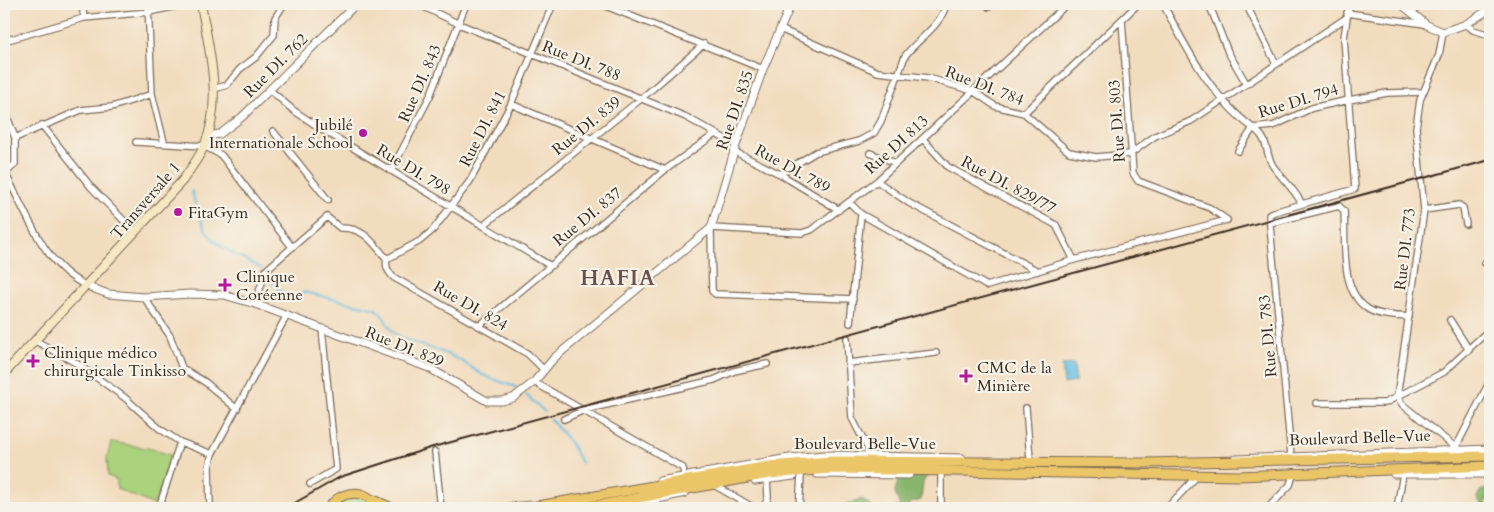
<svg xmlns="http://www.w3.org/2000/svg" width="1494" height="512" viewBox="0 0 1494 512" font-family="Cardo,serif">
  <style>
    .green { fill: #abd37e; stroke: #737e4e }
    .forest { fill: #88b56d; stroke: #627046 }
    .water { fill: #64bfe1; stroke: #507480 }
    .lines { fill: none; stroke-linecap: round; stroke-linejoin: round }
    .stream { stroke: #64bfe1; stroke-width: 2 }
    .minor-casing { stroke: #7b6856; stroke-width: 8 }
    .tertiary-casing { stroke: #7b6856; stroke-width: 9 }
    .secondary-casing { stroke: #7b6856; stroke-width: 10 }
    .primary-casing { stroke: #7b6856; stroke-width: 11 }
    .minor { stroke: #fff; stroke-width: 5.5 }
    .tertiary { stroke: #fff; stroke-width: 7 }
    .secondary { stroke: #f7e8c3; stroke-width: 8 }
    .primary { stroke: #ebc669; stroke-width: 9 }
    .rail { stroke: #3b2a1e; stroke-width: 2 }
    .poi-dot { fill: #b5179e; stroke: #f7f3e8; stroke-width: 2 }
    .labels { text-anchor: middle; stroke-width: 4.5; stroke-linejoin: round; paint-order: stroke }
    .street-label { font-size: 16px; fill: #3b2a1e; stroke: #f7f3e8 }
    .poi-label { font-size: 16px; fill: #3b2a1e; stroke: #f7f3e8; text-anchor: start }
    .district-label { font-size: 21px; font-weight: bold; letter-spacing: 1px; fill: #6c504d; stroke: #f7f3e8 }
  </style>
  <rect width="100%" height="100%" fill="#f7f3e8"/>
  <filter id="ink" filterUnits="userSpaceOnUse"><feTurbulence type="fractalNoise" baseFrequency=".02" numOctaves="2"/><feDisplacementMap in="SourceGraphic" scale="10" xChannelSelector="R" yChannelSelector="G"/><feConvolveMatrix kernelMatrix="1 2 1 2 8 2 1 2 1" color-interpolation-filters="sRGB"/></filter>
  <filter id="wash" filterUnits="userSpaceOnUse"><feTurbulence type="fractalNoise" baseFrequency=".0096" numOctaves="4" result="noise"/><feDisplacementMap in="SourceGraphic" scale="20" xChannelSelector="R" yChannelSelector="G"/><feGaussianBlur stdDeviation="1.12" result="paint"/><feColorMatrix in="noise" values="0 0 0 0 0 0 0 0 0 0 0 0 0 0 0 0 0 1.4 0 .05"/><feComposite in="paint" operator="in"/></filter>
  <g filter="url(#wash)">
    <rect width="100%" height="100%" fill="#f2dcbe"/>
    <path class="green" d="M111,442L152,449L173,456L154,505L117,489V480L108,476L107,459Z
      M359,496L376,508H331L338,500Z"/>
    <path class="forest" d="M919,465H925L930,472L923,482L921,500L910,503V508H893L900,506L895,492L899,477Z
      M1485,489L1490,494V499L1484,501L1488,508H1481L1482,506L1477,497L1480,491Z
      M862,499L873,508H836Z"/>
    <path class="water" d="M1074,364L1076,382L1064,384L1062,365Z"/>
    <g class="lines">
      <path class="stream" d="M192,191C204,245 217,244 262,269
        M270,280C280,292 289,302 304,292L376,309C387,317 386,328 397,335C412,344 430,347 447,354C461,359 471,368 483,375C493,380 505,383 516,387
        M526,395L545,412
        M550,419L570,442L581,463"/>
    </g>
  </g>
  <g filter="url(#ink)">
    <g class="lines">
      <g class="minor-casing">
        <path id="minor" d="M82,4L84,18
          M148,4L152,94L164,142
          M418,4L459,24L686,117L736,145
          M601,4L763,69
          M1163,4C1186,48 1212,98 1253,128L1273,126L1312,108L1349,100L1387,93L1423,92
          M1209,4L1228,52L1246,83
          M1246,4L1276,64
          M989,7L990,4
          M1347,13L1425,24
          M1122,20L1133,173L1138,181L1210,208L1227,220
          M1466,24L1473,30L1490,35
          M780,29L878,72L928,78L973,91L995,106L1024,113L1069,152L1096,157L1130,154L1155,136L1191,121L1346,18
          M1443,32L1439,55L1420,100L1416,128L1424,210L1397,397L1403,405L1455,447
          M4,41L84,18L149,12L186,4
          M214,89L227,85L240,69L256,57L274,35L275,18L284,4
          M270,90L293,110L323,130L549,265
          M511,104L665,170
          M4,108L15,138V164L5,174
          M1024,113L1138,4
          M42,125L91,187L135,232
          M273,131L328,200
          M15,138L81,110L112,107L152,94
          M923,139L948,167L1056,225L1074,260
          M136,142L204,146L221,155L292,247
          M733,151L780,174L839,210
          M1238,151L1253,128C1270,140 1264,151 1273,166C1282,179 1294,188 1302,204
          M870,153L896,163
          M4,171C26,211 43,266 87,286
          M391,171L430,96L466,4
          M780,174L816,152L859,141L874,133L881,121L905,56C918,38 941,27 946,4
          M877,181L909,203L1038,271
          M850,203L861,214L987,286L1074,260L1227,220
          M1424,210L1459,205L1463,208L1466,224
          M1270,223L1339,206L1344,211C1346,241 1339,291 1368,309C1379,316 1397,316 1409,317
          M484,225L642,98L704,44
          M1485,263L1490,265
          M144,297L170,336L182,368L205,382L237,409
          M853,299L715,294L712,291L711,228L802,233L811,230L877,181L1067,4
          M255,304L266,270L327,217L340,228C364,227 372,242 387,259
          M1450,320L1469,350
          M850,323L861,214
          M480,325L665,170L715,134
          M1486,333L1490,339
          M847,338L852,418L871,455
          M36,341L76,363L124,397L160,429L180,442L212,454
          M848,363L936,353
          M544,370L528,354L393,277C388,271 385,267 387,259L420,241L433,230L470,181L511,104L553,4
          M534,382L683,468L684,476
          M1317,403H1385L1444,372L1490,329
          M1026,408L1030,459
          M564,419L584,410L714,380L734,371L767,364
          M1455,449L1490,381
          M435,452L441,508
          M1291,455L1269,215L1274,212L1355,189L1344,38L1349,4
          M941,475V508
          M310,484L336,469L322,329
          M716,486L754,508
          M159,508L180,442
          M210,508L209,467L212,454L287,315
          M764,508L768,497L767,479
          M799,508L801,476
          M1167,508L1198,475
          M1268,508L1290,485L1294,472
          M1397,508L1403,474"/>
      </g>
      <g class="tertiary-casing">
        <path id="tertiary" d="M1401,4L1427,25L1443,32L1466,24L1490,9
          M208,136L220,134L242,117L356,4
          M87,286L108,294L144,297L190,294L224,295L255,304L429,368L487,401H502L513,398L534,382L554,358L711,228L736,145L763,69L791,4
          M1236,459L1490,449
          M817,474L909,475
          M1394,474H1490
          M660,481L789,458L825,455L962,458
          M755,481L794,476
          M500,508L531,505
          M617,508L685,493"/>
      </g>
      <g class="secondary-casing">
        <path id="secondary" d="M4,374L183,180C190,169 200,157 205,144C223,100 209,49 201,4"/>
      </g>
      <g class="primary-casing">
        <path id="primary" d="M374,500L392,508
          M329,508C341,489 367,488 378,508
          M526,508L769,466L831,461L1144,463L1490,456
          M584,508L769,474L832,469L1238,476L1490,466"/>
      </g>
      <use href="#minor" class="minor"/>
      <use href="#tertiary" class="tertiary"/>
      <use href="#secondary" class="secondary"/>
      <use href="#primary" class="primary"/>
      <path class="rail" d="M286,508L340,477L433,447L1490,160"/>
    </g>
  </g>
  <g class="poi-dot">
    <circle cx="363" cy="133" r="5"/>
    <circle cx="178" cy="212" r="5"/>
    <path d="M222.5 277.5h5v5h5v5h-5v5h-5v-5h-5v-5h5z"/>
    <path d="M30.5 353.5h5v5h5v5h-5v5h-5v-5h-5v-5h5z"/>
    <path d="M963.5 368.5h5v5h5v5h-5v5h-5v-5h-5v-5h5z"/>
  </g>
  <g class="labels">
    <g class="street-label">
      <text transform="translate(582 60) rotate(22)" y="6">Rue DI. 788</text>
      <text transform="translate(275 65) rotate(-45)" y="6">Rue DI. 762</text>
      <text transform="translate(419 83) rotate(-66)" y="6">Rue DI. 843</text>
      <text transform="translate(985 85) rotate(21)" y="6">Rue DI. 784</text>
      <text transform="translate(1298 100) rotate(-17)" y="6">Rue DI. 794</text>
      <text transform="translate(734 110) rotate(-71)" y="6">Rue DI. 835</text>
      <text transform="translate(1116 121) rotate(-94)" y="6">Rue DI. 803</text>
      <text transform="translate(586 125) rotate(-39)" y="6">Rue DI. 839</text>
      <text transform="translate(482 128) rotate(-63)" y="6">Rue DI. 841</text>
      <text transform="translate(896 144) rotate(-42)" y="6">Rue DI 813</text>
      <text transform="translate(793 168) rotate(29)" y="6">Rue DI. 789</text>
      <text transform="translate(414 169) rotate(31)" y="6">Rue DI. 798</text>
      <text transform="translate(1009 184) rotate(28)" y="6">Rue DI. 829/77</text>
      <text transform="translate(145 200) rotate(-49)" y="6">Transversale 1</text>
      <text transform="translate(587 216) rotate(-39)" y="6">Rue DI. 837</text>
      <text transform="translate(1404 249) rotate(-83)" y="6">Rue DI. 773</text>
      <text transform="translate(471 305) rotate(30)" y="6">Rue DI. 824</text>
      <text transform="translate(1267 336) rotate(-95)" y="6">Rue DI. 783</text>
      <text transform="translate(405 346) rotate(22)" y="6">Rue DI. 829</text>
      <text transform="translate(1360 437) rotate(-2)" y="6">Boulevard Belle-Vue</text>
      <text x="865" y="449">Boulevard Belle-Vue</text>
    </g>
    <g class="poi-label">
      <text x="353" y="130" text-anchor="end">Jubilé<tspan x="353" dy="18">Internationale School</tspan></text>
      <text x="188" y="218">FitaGym</text>
      <text x="236" y="282">Clinique<tspan x="236" dy="18">Coréenne</tspan></text>
      <text x="44" y="358">Clinique médico<tspan x="44" dy="18">chirurgicale Tinkisso</tspan></text>
      <text x="977" y="373">CMC de la<tspan x="977" dy="18">Minière</tspan></text>
    </g>
    <g class="district-label">
      <text x="618" y="285">HAFIA</text>
    </g>
  </g>
  <rect width="1494" height="512" fill="none" stroke="#f7f3e8" stroke-width="20"/>
</svg>
